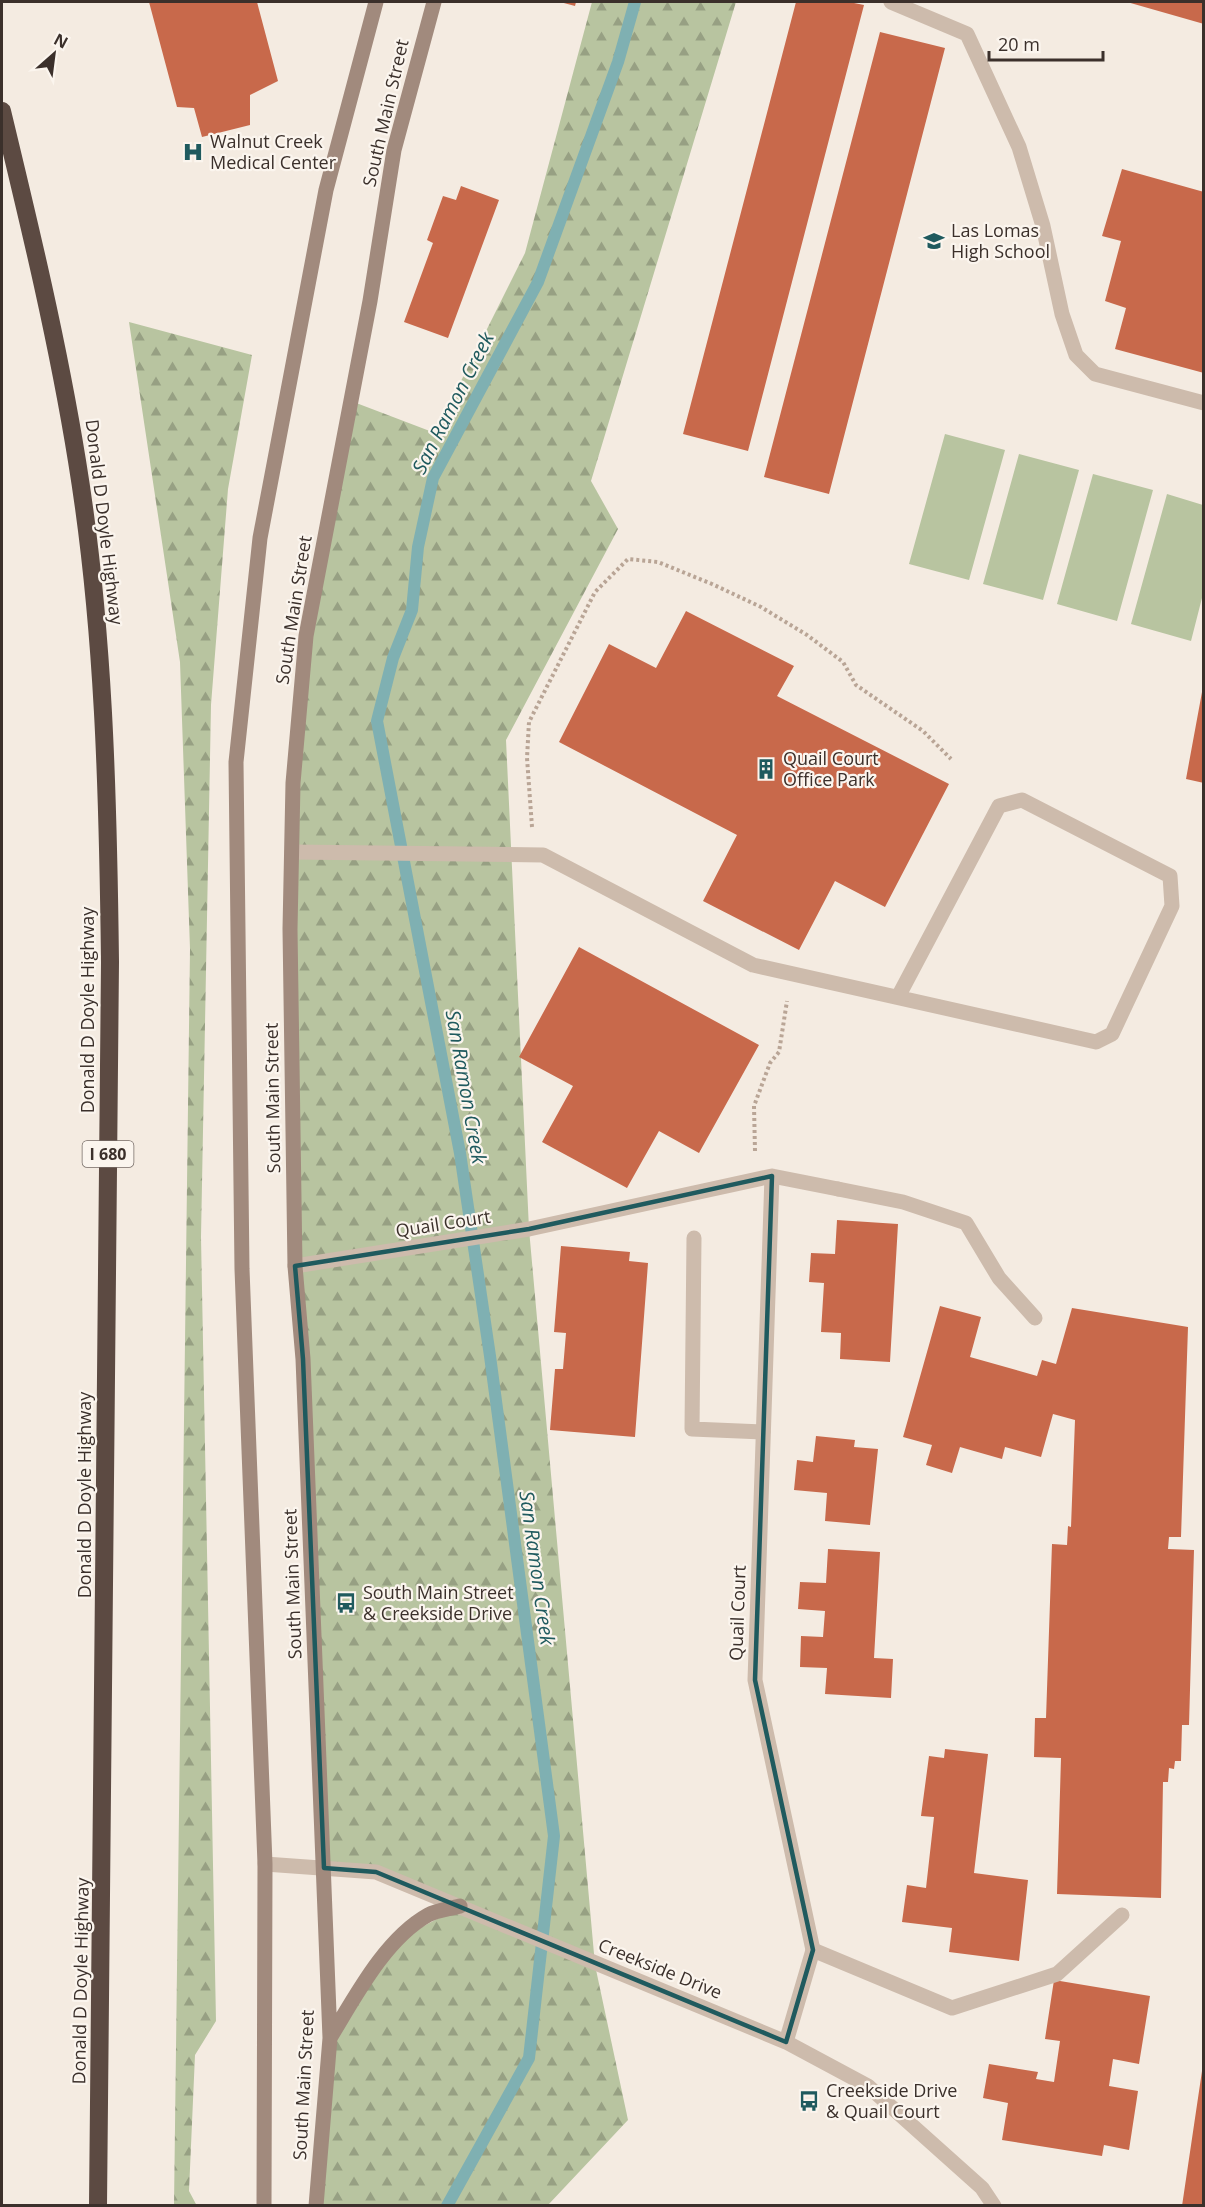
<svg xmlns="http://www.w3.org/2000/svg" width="1205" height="2207" viewBox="0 0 1205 2207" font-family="'Open Sans',sans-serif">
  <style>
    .grass { fill: #b8c4a0 }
    .forest { fill: url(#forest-firs) }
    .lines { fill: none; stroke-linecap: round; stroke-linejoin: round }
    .stream { stroke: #7fb0b2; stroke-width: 12 }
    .building { fill: #c8694b }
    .path { stroke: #b9a596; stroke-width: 4; stroke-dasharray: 3 3; stroke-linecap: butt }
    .service { stroke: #cdbbac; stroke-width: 15 }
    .minor { stroke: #cdbbac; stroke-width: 15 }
    .secondary { stroke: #a18a7d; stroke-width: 15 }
    .motorway { stroke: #5c4a42; stroke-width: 18 }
    .marked { fill: none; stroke: #1f5a5e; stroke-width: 4.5; stroke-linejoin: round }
    .labels { text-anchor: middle; stroke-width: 4.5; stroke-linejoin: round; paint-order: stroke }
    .shield { fill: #fbf5ee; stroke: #756b66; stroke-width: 1.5 }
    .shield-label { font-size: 16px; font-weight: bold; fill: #3b302b }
    .street-label { font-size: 18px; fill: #3b302b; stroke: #fbf5ee }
    .poi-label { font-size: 18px; fill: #3b302b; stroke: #fbf5ee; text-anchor: start }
    .water-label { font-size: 20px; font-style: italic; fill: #1f5a5e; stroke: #fbf5ee }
  </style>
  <defs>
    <pattern id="forest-firs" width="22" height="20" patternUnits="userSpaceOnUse" patternTransform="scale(1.5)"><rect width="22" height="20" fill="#b8c4a0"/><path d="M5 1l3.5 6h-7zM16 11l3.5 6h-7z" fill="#97a083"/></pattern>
  </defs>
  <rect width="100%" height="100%" fill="#f4ebe1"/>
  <path class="grass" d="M945,434L1005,450L969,580L909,564Z
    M1019,454L1079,470L1043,600L983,584Z
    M1093,474L1153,490L1117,621L1057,604Z
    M1167,494L1203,505V594L1191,641L1131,624Z"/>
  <path class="forest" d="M592,2H736L591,481L618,529L506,740L529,1229L595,1965L628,2120L548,2205L316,2206L330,2038L400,1939L459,1907L376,1872L324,1868L290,929L306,636L351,401L435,433L525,253Z
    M129,322L252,355L228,489L211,705L201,1237L216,2021L195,2055L189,2191L197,2206L174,2205L190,949L180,662Z"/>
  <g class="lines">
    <path class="stream" d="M447,2206L529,2058L554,1836L490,1356L460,1153L377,721L393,658L412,610L418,547L433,478L538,282L618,62L635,2"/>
  </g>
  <path class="building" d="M149,2H257L278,81L250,95V125L202,137L194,108L177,107Z
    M560,2H576L575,6Z
    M796,2H849L864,5L748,451L683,434Z
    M1127,2H1204V24Z
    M880,32L945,48L829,494L764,477Z
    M1122,169L1204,192V373L1115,349L1126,308L1105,301L1121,241L1102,236Z
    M461,186L499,200L448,338L404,322L433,243L427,240L443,196L456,200Z
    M686,611L794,666L777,696L949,784L885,907L835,881L799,950L703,901L737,835L559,742L609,644L656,668Z
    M1202,692H1204V783L1186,779Z
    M579,947L759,1045L699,1153L659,1131L627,1188L542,1142L573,1086L519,1057Z
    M837,1220L898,1224L890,1362L840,1359L841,1333L821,1332L824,1283L809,1282L811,1253L835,1254Z
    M561,1246L630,1252L629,1261L648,1263L635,1437L550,1430L555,1369H563L566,1333L554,1332Z
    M940,1306L981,1317L970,1357L1037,1376L1042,1360L1056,1364L1072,1308L1188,1327L1181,1537H1169L1168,1549L1194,1550L1189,1725H1182L1181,1761H1175L1174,1769L1169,1768L1168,1782H1163L1161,1898L1057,1894L1061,1758L1034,1757L1035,1718H1046L1052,1544L1067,1545L1068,1526L1071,1527L1075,1420L1053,1414L1041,1457L1005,1447L1002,1459L960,1447L952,1473L926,1465L932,1445L903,1437Z
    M816,1436L855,1440L854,1447L878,1449L870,1525L825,1521L827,1493L794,1490L797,1460L813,1462Z
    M828,1549L880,1552L874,1658L893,1659L891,1698L825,1694L827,1668L800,1667L801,1636L823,1637L825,1611L798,1609L800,1582L826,1583Z
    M945,1749L988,1754L974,1873L1028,1880L1019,1961L949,1952L952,1928L902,1922L907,1885L926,1888L934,1817L921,1816L929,1756L944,1758Z
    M1054,1980L1150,1996L1139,2064L1113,2059L1109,2086L1138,2091L1129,2150L1104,2145L1102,2156L1002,2140L1008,2103L983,2098L989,2064L1038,2072L1036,2079L1054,2082L1060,2041L1045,2039Z
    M1202,2071L1204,2206H1182Z"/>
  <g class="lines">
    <path class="path" d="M532,827L527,758L529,722L595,592L628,559L658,562L712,584L761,607L807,635L843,662L856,685L923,731L951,759
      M755,1151L754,1106L770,1063L779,1052L787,1001"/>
    <path class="service" d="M891,2L967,34L1019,147L1043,226L1062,314L1076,355L1095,374L1204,403
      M292,852L543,855L753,965L1096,1042L1112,1034L1172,906L1170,876L1022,800L999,806L898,997
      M838,1189L903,1202L966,1223L999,1278L1035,1318
      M694,1238L692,1429L763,1432
      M813,1950L952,2008L1057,1974L1122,1915"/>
    <path class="minor" d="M295,1266L529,1229L772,1176
      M265,1864L376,1872L786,2042L868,2086L982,2188L994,2206
      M786,2042L813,1950L755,1680L772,1176L838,1189"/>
    <path class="secondary" d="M330,2038C355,1997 385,1939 428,1915C437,1910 450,1909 460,1906
      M264,2206L265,1864L242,1269L236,762L260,538L326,190L376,2
      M316,2206L330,2038L303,1359L295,1266L290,929L293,783L306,636L370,301L394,150L434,2"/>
    <path class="motorway" d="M2,111C30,227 58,343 77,461C104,626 108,795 110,962L98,2206"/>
  </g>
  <path class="marked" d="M772,1176L755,1680L813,1950L786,2042L376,1872L324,1868L303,1359L295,1266L529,1229Z"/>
  <defs>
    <g id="hospital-bare" transform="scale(1.62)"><path d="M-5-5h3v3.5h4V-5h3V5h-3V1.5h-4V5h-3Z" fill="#1f5a5e" stroke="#fbf5ee" stroke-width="2.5" paint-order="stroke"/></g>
    <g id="school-bare" transform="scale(1.62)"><path d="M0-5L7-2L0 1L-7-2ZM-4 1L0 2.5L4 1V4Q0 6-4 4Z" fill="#1f5a5e" stroke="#fbf5ee" stroke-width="2.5" paint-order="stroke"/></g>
    <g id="building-bare" transform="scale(1.62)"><path d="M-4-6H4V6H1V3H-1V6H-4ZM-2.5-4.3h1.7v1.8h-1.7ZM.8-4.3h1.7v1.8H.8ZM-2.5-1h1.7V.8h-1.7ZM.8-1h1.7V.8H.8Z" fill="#1f5a5e" stroke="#fbf5ee" stroke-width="2.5" paint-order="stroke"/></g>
    <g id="bus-bare" transform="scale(1.62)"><path d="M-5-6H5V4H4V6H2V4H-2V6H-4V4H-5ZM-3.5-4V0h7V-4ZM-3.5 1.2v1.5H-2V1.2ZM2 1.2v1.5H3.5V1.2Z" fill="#1f5a5e" stroke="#fbf5ee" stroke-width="2.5" paint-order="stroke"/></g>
  </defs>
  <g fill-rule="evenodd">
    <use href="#hospital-bare" x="193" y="152"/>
    <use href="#school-bare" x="934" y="241"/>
    <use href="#building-bare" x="766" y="769"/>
    <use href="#bus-bare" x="346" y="1603"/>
    <use href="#bus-bare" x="809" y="2101"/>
  </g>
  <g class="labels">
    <rect class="shield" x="82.5" y="1141" width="51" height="26" rx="4.5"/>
    <g class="shield-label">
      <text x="108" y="1160">I 680</text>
    </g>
    <g class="street-label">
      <text transform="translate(386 113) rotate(-77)" y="6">South Main Street</text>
      <text transform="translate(104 522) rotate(83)" y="6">Donald D Doyle Highway</text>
      <text transform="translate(294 610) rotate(-81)" y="6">South Main Street</text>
      <text transform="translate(88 1010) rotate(-90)" y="6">Donald D Doyle Highway</text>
      <text transform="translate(273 1098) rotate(-91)" y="6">South Main Street</text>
      <text transform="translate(443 1224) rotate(-9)" y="6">Quail Court</text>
      <text transform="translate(85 1495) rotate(-90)" y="6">Donald D Doyle Highway</text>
      <text transform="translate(293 1584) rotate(-92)" y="6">South Main Street</text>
      <text transform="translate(738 1613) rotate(-88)" y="6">Quail Court</text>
      <text transform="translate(660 1969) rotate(22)" y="6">Creekside Drive</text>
      <text transform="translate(81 1981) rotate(-89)" y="6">Donald D Doyle Highway</text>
      <text transform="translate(304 2085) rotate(-87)" y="6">South Main Street</text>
    </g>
    <g class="poi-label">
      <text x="210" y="148">Walnut Creek<tspan x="210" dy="21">Medical Center</tspan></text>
      <text x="951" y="237">Las Lomas<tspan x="951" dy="21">High School</tspan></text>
      <text x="783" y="765">Quail Court<tspan x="783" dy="21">Office Park</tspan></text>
      <text x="363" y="1599">South Main Street<tspan x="363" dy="21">&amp; Creekside Drive</tspan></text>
      <text x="826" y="2097">Creekside Drive<tspan x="826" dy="21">&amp; Quail Court</tspan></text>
    </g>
    <g class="water-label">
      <text transform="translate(453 403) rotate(-63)" y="7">San Ramon Creek</text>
      <text transform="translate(466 1087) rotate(80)" y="7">San Ramon Creek</text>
      <text transform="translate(537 1568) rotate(82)" y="7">San Ramon Creek</text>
    </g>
  </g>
  <rect width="1205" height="2207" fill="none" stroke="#3b302b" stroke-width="6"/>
  <g transform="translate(54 54) rotate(28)" stroke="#fbf5ee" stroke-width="4.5" paint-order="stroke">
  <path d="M0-4.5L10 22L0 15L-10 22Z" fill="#3b302b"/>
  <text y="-9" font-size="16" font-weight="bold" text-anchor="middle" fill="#3b302b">N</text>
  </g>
  <path d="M989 51v9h114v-9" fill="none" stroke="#3b302b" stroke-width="3"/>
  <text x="998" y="51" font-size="18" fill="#3b302b" stroke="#fbf5ee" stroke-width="4.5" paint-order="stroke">20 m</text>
</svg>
